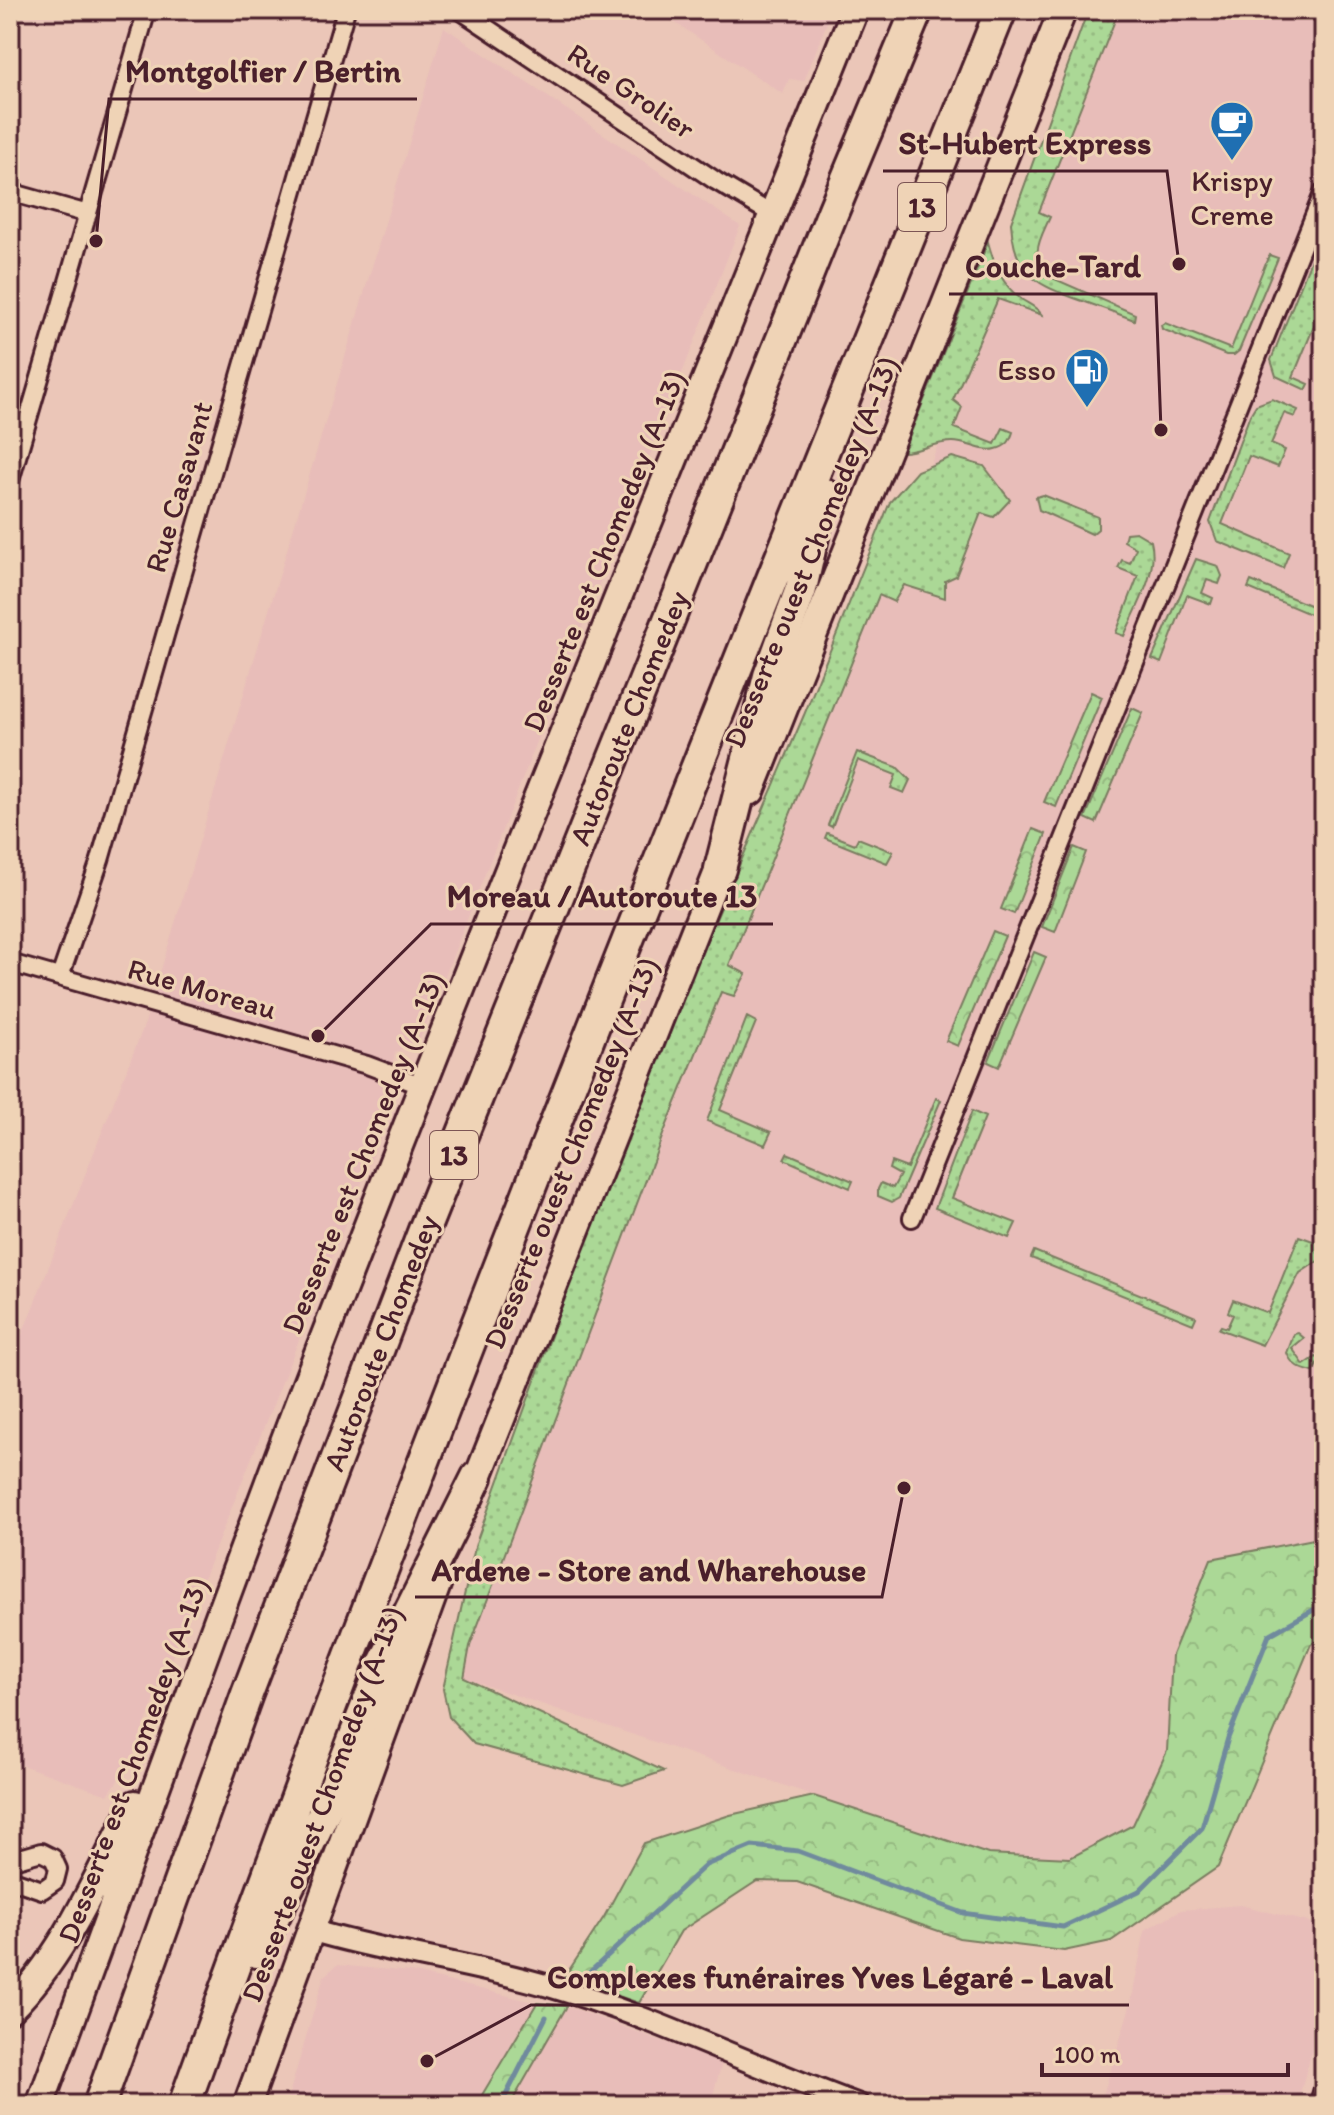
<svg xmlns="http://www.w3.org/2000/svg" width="1334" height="2115" viewBox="0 0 1334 2115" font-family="Itim,sans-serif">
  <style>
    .built { fill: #e8bdb9 }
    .grass { fill: url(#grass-dots); stroke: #7a7c60; stroke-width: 2 }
    .forest { fill: url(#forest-crowns); stroke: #7a7c60; stroke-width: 2 }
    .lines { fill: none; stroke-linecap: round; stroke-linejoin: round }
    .stream { stroke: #6f8a9d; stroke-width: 5 }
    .minor-casing { stroke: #4a1f2b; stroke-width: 22 }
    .tertiary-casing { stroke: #4a1f2b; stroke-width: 26 }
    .primary-casing { stroke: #4a1f2b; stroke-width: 32 }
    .motorway-casing { stroke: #4a1f2b; stroke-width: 36 }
    .minor { stroke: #efd3b6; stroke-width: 16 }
    .tertiary { stroke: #efd3b6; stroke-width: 20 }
    .primary { stroke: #efd3b6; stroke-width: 26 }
    .motorway { stroke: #efd3b6; stroke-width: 30 }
    .labels { text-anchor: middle; stroke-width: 6; stroke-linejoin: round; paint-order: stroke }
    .shield { fill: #efd3b6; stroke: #7c5555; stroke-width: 2 }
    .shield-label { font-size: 28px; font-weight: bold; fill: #4a1f2b }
    .street-label { font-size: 30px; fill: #4a1f2b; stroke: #efd3b6 }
    .poi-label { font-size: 30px; fill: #4a1f2b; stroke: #efd3b6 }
    .leader { fill: none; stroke: #4a1f2b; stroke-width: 3 }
    .callout-dot { fill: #4a1f2b; stroke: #efd3b6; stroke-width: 3 }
    .callout-label { font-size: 32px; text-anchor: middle; font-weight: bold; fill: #4a1f2b; stroke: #efd3b6; stroke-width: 6; stroke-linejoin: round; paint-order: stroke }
  </style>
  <defs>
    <pattern id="grass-dots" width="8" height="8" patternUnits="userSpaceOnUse" patternTransform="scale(2)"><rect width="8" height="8" fill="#abd896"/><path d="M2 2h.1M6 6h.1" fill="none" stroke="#95b981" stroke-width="1.8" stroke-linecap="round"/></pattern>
    <pattern id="forest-crowns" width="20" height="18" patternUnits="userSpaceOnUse" patternTransform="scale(2)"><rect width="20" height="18" fill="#abd896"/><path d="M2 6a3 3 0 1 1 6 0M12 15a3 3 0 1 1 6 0" fill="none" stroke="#95b981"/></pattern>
  </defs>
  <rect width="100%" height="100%" fill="#ebc6b8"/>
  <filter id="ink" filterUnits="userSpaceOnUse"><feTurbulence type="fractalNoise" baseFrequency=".0125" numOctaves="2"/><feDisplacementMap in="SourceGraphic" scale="16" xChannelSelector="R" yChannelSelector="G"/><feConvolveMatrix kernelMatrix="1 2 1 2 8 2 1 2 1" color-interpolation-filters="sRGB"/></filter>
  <g filter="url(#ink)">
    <path class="built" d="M656,10H832L804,81L789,79L783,94Z
      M1106,10H1324V1537L1211,1559L1172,1655L1167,1751L1133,1825L1069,1858L988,1854L464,1678L470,1646L664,1132L721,992L745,974L729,965L880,594Z
      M444,27L740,226L420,1039L395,1053L384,1093L389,1115L129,1764L108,1795L10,1761V1365L145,1023Z
      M1241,1905L1324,1926V2006L1297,2105H1100L1131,2003L1145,1930L1181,1910Z
      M337,1965L411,1972L537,2003L476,2105H286L324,1976Z
      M567,2006L722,2063L710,2105H510Z"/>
    <path class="grass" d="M1088,10H1119L1039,212L1050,217C1039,242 1029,254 1050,277L1135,314L1134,320C1114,312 1094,305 1074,298C1032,283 1014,271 1011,223Z
      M1324,227V302L1293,377L1309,384L1306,390L1276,376L1271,360Z
      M988,242C994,264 1001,284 1021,299C1030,305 1036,306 1042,315L998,299L953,400L962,407L954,428L995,444L1003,428L1013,432C1010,442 1007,446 996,449C984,453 967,442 953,442C935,442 917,452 903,452Z
      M1269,255L1278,258L1239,351L1234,355H1226L1162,329L1161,325L1165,323L1231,349Z
      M1272,399L1298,410L1295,417L1284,413L1271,444L1285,450L1278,467L1249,456L1222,524L1289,553L1283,568L1217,541L1210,522L1250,415L1256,405Z
      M952,457L984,466L1010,500L994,517L981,513L956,576L945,581V598L904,585L894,602L879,595L729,965L746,974L734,996L721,992L664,1132L470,1646L464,1678L664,1771L623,1785L474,1744L449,1717L443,1689L476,1543L628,1123L804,715L890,502L917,471Z
      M1043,495L1098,517V529L1092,534L1039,510L1036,497Z
      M1136,532L1151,541C1159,572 1136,608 1124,636L1116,633L1138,576L1118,568L1122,560L1130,563L1136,548L1124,541L1126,533Z
      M1196,559L1218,566L1222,576L1219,584L1207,580L1202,593L1213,598L1211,604L1187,595L1161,663L1152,659Z
      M1251,581L1324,611V620L1248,588Z
      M857,752L897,767L910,780L904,793L891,788L896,775L858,760L832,827L828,825Z
      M827,833L855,844L858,838L893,852L887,863L825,838Z
      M747,1017L756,1022L720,1110L771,1132L765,1145L707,1121Z
      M936,1098L941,1100L899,1198L892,1202L878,1196V1189L881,1183L893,1188L900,1175L889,1169L891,1162L907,1168Z
      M972,1111L985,1117L952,1198L1016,1223L1009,1238L935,1208Z
      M787,1153L853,1181L850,1188L784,1159Z
      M1299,1236L1324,1245V1257L1300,1273L1262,1345L1219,1329L1221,1326L1227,1328L1233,1315L1228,1312L1233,1300L1268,1313Z
      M1034,1251L1196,1317L1193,1324L1031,1258Z
      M1298,1333L1304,1338L1292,1348L1304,1365L1316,1357L1320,1359L1313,1372C1301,1369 1292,1366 1287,1353L1294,1334Z"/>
    <path class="forest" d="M1091,692L1102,697L1056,807L1044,802Z
      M1132,708L1143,713L1096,823L1085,818Z
      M1033,829L1046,834L1014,914L1001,909Z
      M1074,847L1086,852L1055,932L1042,927Z
      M993,931L1005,936L958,1046L946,1041Z
      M1034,952L1046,957L999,1067L988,1062Z
      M1324,1537V1638L1311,1644L1218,1867L1111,1941L1064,1951L959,1938L797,1882L757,1881L681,1931L639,2003L564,1978L604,1917L644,1843L730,1815L814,1796L988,1854L1070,1858L1133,1825L1167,1751L1172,1655L1211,1559Z
      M537,2003L567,2006L510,2105H476Z"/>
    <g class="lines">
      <path class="stream" d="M578,1983L706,1865L752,1846L798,1851L963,1913L1063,1927L1139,1891L1202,1828L1228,1738L1269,1635L1324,1604
        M501,2105L546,2017"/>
      <g class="minor-casing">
        <path id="minor" d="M460,10L716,181L773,215
          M10,192L88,214
          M10,481L147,10
          M10,963L367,1065L423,1086
          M60,977L100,860L346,10
          M912,1218L1324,191
          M10,1861L41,1852L53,1858L58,1869L55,1881L42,1890L10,1879
          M1318,2105L1324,2086"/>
      </g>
      <g class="tertiary-casing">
        <path id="tertiary" d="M310,1930C389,1954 473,1963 552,1987C657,2018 756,2068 859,2105"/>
      </g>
      <g class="primary-casing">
        <path id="primary" d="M751,791L1063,10
          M470,1497L727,849
          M10,2009C67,1953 98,1874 135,1804
          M40,2105C129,1865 214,1623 306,1384C484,924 671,468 855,10
          M247,2105L439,1579"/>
      </g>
      <g class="motorway-casing">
        <path id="motorway" d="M720,869L769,676L801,589L823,493
          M257,1952L328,1804L383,1665L477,1477
          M99,2105L247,1694L424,1230L832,214L917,10
          M184,2105C438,1399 721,706 1001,10"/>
      </g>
      <use href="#minor" class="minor"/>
      <use href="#tertiary" class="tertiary"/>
      <use href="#primary" class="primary"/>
      <use href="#motorway" class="motorway"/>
    </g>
  </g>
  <defs>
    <g id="cafe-pin" transform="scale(2.3)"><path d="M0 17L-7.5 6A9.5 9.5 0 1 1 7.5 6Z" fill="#1f6fb2" stroke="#efd3b6"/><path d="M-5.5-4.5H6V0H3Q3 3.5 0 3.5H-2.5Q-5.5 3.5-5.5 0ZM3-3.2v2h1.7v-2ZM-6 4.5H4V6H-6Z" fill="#fff"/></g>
    <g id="fuel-pin" transform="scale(2.3)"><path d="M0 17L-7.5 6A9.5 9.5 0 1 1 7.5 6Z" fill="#1f6fb2" stroke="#efd3b6"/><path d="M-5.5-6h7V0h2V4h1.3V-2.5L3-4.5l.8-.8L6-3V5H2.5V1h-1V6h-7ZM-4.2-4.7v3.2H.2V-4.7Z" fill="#fff"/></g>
  </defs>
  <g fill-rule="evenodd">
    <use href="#cafe-pin" x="1232" y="123"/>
    <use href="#fuel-pin" x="1087" y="370"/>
  </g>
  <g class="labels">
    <g class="shield">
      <rect x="898" y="183" width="48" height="48" rx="6"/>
      <rect x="430" y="1131" width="48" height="48" rx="6"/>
    </g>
    <g class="shield-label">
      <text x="922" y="217">13</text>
      <text x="454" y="1165">13</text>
    </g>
    <g class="street-label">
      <text transform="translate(631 91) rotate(34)" y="10">Rue Grolier</text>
      <text transform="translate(179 487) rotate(-74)" y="10">Rue Casavant</text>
      <text transform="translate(604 551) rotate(-68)" y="10">Desserte est Chomedey (A-13)</text>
      <text transform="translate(811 552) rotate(-68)" y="10">Desserte ouest Chomedey (A-13)</text>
      <text transform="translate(629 718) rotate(-68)" y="10">Autoroute Chomedey</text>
      <text transform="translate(202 989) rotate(16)" y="10">Rue Moreau</text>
      <text transform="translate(363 1153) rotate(-68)" y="10">Desserte est Chomedey (A-13)</text>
      <text transform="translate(571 1153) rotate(-68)" y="10">Desserte ouest Chomedey (A-13)</text>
      <text transform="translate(381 1343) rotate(-69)" y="10">Autoroute Chomedey</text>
      <text transform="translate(133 1760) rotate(-70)" y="10">Desserte est Chomedey (A-13)</text>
      <text transform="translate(322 1804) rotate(-70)" y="10">Desserte ouest Chomedey (A-13)</text>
    </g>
    <g class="poi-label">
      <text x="1232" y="191">Krispy<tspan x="1232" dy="34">Creme</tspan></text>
      <text x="1056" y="380" text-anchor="end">Esso</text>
    </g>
  </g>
  <path class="leader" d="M96 241L109 99H417M1179 264L1167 171H883M1161 430L1156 294H949M318 1036L431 924H773M904 1488L882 1597H415M427 2061L531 2005H1129"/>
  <g class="callout-dot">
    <circle cx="96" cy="241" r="8"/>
    <circle cx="1179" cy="264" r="8"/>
    <circle cx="1161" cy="430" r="8"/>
    <circle cx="318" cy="1036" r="8"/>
    <circle cx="904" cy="1488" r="8"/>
    <circle cx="427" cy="2061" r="8"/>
  </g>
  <g class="callout-label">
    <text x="263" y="82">Montgolfier / Bertin</text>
    <text x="1025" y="154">St-Hubert Express</text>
    <text x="1053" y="277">Couche-Tard</text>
    <text x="602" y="907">Moreau / Autoroute 13</text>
    <text x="649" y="1581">Ardene - Store and Wharehouse</text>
    <text x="830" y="1988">Complexes funéraires Yves Légaré - Laval</text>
  </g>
  <rect width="1334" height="2115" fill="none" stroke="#efd3b6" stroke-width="40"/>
  <rect x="20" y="20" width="1294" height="2075" fill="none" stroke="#4a1f2b" stroke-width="3" filter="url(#ink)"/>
  <path d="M1042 2063v12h246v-12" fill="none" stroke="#4a1f2b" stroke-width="4"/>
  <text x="1054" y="2063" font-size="24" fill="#4a1f2b" stroke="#efd3b6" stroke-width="6" paint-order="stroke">100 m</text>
</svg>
